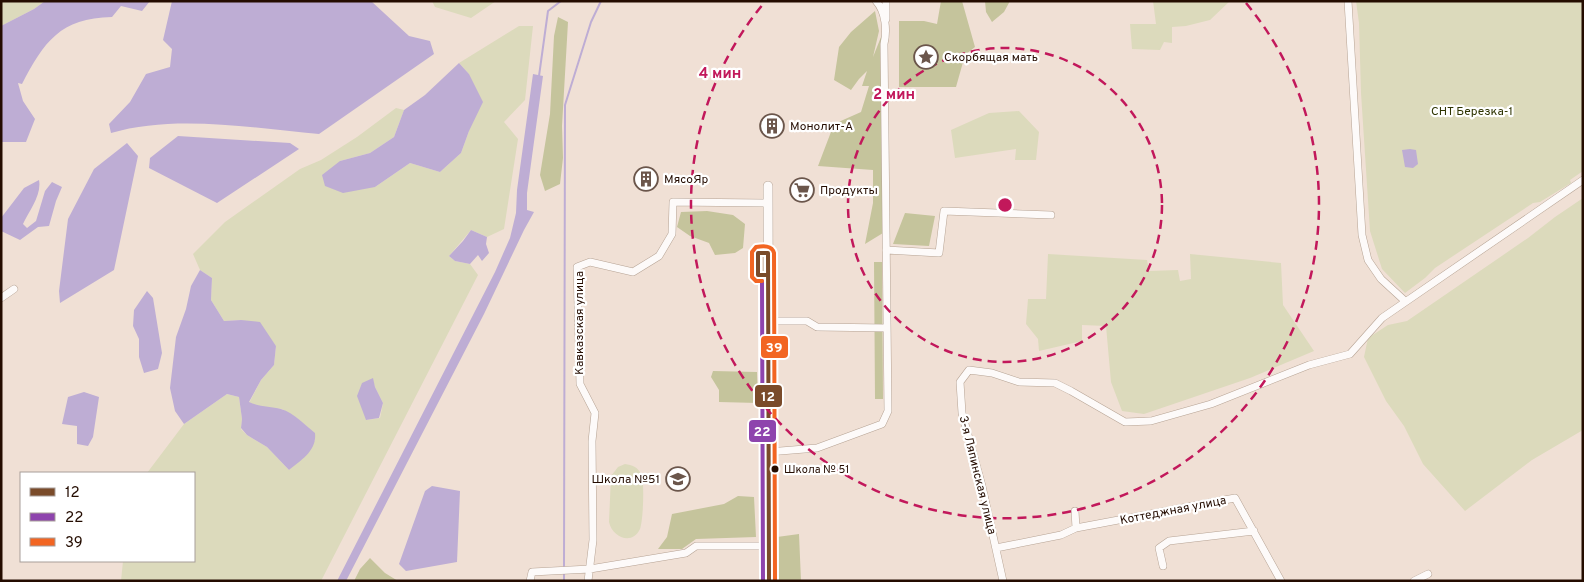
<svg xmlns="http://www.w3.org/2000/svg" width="1584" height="582" viewBox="0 0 1584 582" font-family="Overpass,sans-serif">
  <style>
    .green { fill: #dcdabc; fill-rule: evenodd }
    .forest { fill: #c5c49c }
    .water { fill: #beadd4 }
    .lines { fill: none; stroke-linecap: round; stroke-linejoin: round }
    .stream { stroke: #beadd4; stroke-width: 2 }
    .minor-casing { stroke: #b6a394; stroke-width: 8 }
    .tertiary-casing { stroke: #b6a394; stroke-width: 10 }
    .minor { stroke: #fdfaf9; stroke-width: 7 }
    .tertiary { stroke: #fdfaf9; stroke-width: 9 }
    .bus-1-casing { stroke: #fff; stroke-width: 8 }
    .bus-2-casing { stroke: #fff; stroke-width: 8 }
    .bus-3-casing { stroke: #fff; stroke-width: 8 }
    .bus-1 { stroke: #7a4b2a; stroke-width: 4 }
    .bus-2 { stroke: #8e44ad; stroke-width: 4 }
    .bus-3 { stroke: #f26522; stroke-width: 4 }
    .ring { fill: none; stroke: #c2185b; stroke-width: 2.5; stroke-dasharray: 9 6 }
    .bus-dot { fill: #240c00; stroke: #fff; stroke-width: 2 }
    .labels { text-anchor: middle; stroke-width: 4.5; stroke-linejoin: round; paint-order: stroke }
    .bus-label { font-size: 11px; fill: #240c00; stroke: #fff; text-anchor: start }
    .poi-label { font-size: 12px; fill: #240c00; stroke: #fff; text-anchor: start }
    .park-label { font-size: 12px; fill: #2d3300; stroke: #fff }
    .street-label { font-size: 12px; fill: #240c00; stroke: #fff }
    .centre { fill: #c2185b; stroke: #fff; stroke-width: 2.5 }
    .ring-label { font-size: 15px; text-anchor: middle; font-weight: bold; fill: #c2185b; stroke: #fff; stroke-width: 4.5; stroke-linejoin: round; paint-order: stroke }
    .line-badge { stroke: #fff; stroke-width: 2 }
    .badge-label { font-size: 14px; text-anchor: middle; font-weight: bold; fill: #fff }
  </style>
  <rect width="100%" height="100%" fill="#f0e0d5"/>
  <path class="green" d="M1,1H45L34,9L1,26Z
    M432,1H496L471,18L435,7Z
    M1153,1H1230L1210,20L1186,26L1172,27V43L1164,42L1160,50L1132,49L1130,24H1156Z
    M1356,1H1583V171L1570,180L1571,183L1540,202L1533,203L1435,268L1425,278L1405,293L1382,269L1370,231L1361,93L1359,23Z
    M519,26H533L525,100L504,122L518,139L504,229L487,237L471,230L449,256L455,261L470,264L478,275L321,581H121L123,561H194V473H147L184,424L227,394L239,397L242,419L241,429L247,435L267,447L289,470L315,440L314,433L298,419L282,409L262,407L249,403L261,380L274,365L276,346L269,337L241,320L224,321L211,300L212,278L200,270L193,254L225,222L300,169L321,160L357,137L396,108L404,110L394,137L370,153L340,161L375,187L410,163L440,172L461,153L469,131V74L459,63ZM372,378L375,387L383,403L380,418L366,420Z
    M1019,111L1039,132L1036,160H1015L1016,149L955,158L951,130L989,113Z
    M1583,198V430L1532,460L1465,511L1423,464L1404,426L1386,401L1364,357L1368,338L1388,325L1407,321L1528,238L1555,217Z
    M1048,254L1147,260L1149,271L1178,270L1180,281L1191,279L1190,254L1281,263L1283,305L1314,351L1250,378L1144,414L1122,411L1111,382L1106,326L1082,325V341L1039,351L1038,339L1026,324L1028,299H1046Z
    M625,464C632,465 638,467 641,474C645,481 643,522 640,529C632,546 612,537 609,522L611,476L618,467Z"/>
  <path class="forest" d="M941,1H962L975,47L965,55L956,87H899V21H924L937,24Z
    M985,1H1010L1004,12L992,22L986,12Z
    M875,11L879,31L873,57L883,32V233L865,244L873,203V170L818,166L834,124L861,112L869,86H862L867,71L859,79L851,90L834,80L839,47L851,32Z
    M558,17L568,22L562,126L563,158L560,184L545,191L540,175L550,114L554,36Z
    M707,211L733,215L745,224L743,248L735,253L715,255L709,243L690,236L677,227L681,212Z
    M905,213L935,216L929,246L893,244Z
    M874,262H882L883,399H875Z
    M713,371L757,372L758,403L719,402V390L711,377Z
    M738,496L754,497L756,537L696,539L682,549H658L667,537L672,514L724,504Z
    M799,534L801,581H777V537Z
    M370,558L385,573L398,581H354L360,569Z"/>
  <path class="water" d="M45,1H150L142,11L121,6L112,17C60,18 44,42 22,84L18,83L23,101L35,119L26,142H1V26L34,9Z
    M172,1H371L409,36L430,41L434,54L319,134C254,128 174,114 111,133L109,124L130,102L146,74L170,67L172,49L163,40Z
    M459,63L469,74L483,102L469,131L461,153L440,172L410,163L375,187L343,193L325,186L322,175L340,161L370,153L394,137L404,110L425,95Z
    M533,74L543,76L527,193V210L534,212L524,230L484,314L346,581H337L495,272L510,238L516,213L517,190Z
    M178,136L290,143L299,149L217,203L149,168L150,158Z
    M127,143L138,156L114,270L60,303L59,291L68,219L94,169Z
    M1410,149L1416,150L1418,164L1413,168L1405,167L1402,150Z
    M39,180C42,195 29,211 23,224L27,228L36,221L45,191L52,182L62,187L56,201L49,226L38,227L20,240L1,231V218L24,188Z
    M471,230L487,237L486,244L489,253L482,261L478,255L470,264L455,261L449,256L463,241Z
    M200,270L212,278L211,300L224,321L241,320L260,322L276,346L274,365L261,380L249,402C260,407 271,406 281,409C294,413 305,425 315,433C317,451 301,460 289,470L267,447L247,435L241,428L242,419L239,397L227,394L184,424L175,411L170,388L176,337L186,309L191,286Z
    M147,291L153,298L162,353L158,369L144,373L139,357V339L133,326L134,310Z
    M373,378L375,387L383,403L379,418L366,420L357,396L362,383Z
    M84,392L99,397L93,437L88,446L77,444V426L62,424L68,397Z
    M432,486L460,491L457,562L406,571L399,564L425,491Z"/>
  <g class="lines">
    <path class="stream" d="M539,76L548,11L561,1
      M564,568L565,105L591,22L601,1
      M564,581V573"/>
    <g class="minor-casing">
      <path id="minor" d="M886,1V19
        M1348,1L1362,235L1368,260L1381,279L1405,301
        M886,250L939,253L944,211L1051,215
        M1,298L14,289
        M768,321H807L817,327L887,328
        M768,452L817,448L882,424L888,411L884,44C887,31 886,12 876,1
        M1076,528L1235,498L1281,581
        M996,548L1061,535L1076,528L1075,511
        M1163,566L1159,548L1169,541L1254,531
        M530,581L532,572L590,569L686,553L696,546H769
        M588,581L593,540L592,441L595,413L580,384L577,267L590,262L633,272L659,256L672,234L673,202L767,203
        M1003,581L982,486L962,413L960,382L969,370L992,373L1019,382L1055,383L1071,391L1125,422L1151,421L1211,404L1309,365L1350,354L1382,318L1583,180
        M1414,581L1428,574"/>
    </g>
    <g class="tertiary-casing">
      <path id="tertiary" d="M768,186L769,581"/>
    </g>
    <use href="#minor" class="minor"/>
    <use href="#tertiary" class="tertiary"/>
    <g class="bus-1-casing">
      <path id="bus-1" d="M768,275H758V253H768L769,581"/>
    </g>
    <g class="bus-2-casing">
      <path id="bus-2" d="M762,281L763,581"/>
    </g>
    <g class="bus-3-casing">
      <path id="bus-3" d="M762,281H756L752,277V252L756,247C763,246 772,245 774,253L775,581"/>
    </g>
    <use href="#bus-1" class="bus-1"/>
    <use href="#bus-2" class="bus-2"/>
    <use href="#bus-3" class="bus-3"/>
  </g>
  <g class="ring">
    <circle cx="1005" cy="205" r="157"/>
    <path d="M1246 3A314 314 0 1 1 764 3"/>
  </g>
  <defs>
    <g id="sight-ring" transform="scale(1.25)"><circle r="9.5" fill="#fff" stroke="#6b564b" stroke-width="1.5"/><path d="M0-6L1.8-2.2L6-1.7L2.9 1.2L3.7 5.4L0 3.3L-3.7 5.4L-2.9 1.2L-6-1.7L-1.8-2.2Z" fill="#6b564b"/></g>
    <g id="building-ring" transform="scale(1.25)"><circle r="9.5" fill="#fff" stroke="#6b564b" stroke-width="1.5"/><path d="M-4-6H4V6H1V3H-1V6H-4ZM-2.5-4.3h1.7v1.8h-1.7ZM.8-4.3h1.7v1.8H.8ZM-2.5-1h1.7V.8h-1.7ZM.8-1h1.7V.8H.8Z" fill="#6b564b"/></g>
    <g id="supermarket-ring" transform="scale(1.25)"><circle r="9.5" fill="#fff" stroke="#6b564b" stroke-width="1.5"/><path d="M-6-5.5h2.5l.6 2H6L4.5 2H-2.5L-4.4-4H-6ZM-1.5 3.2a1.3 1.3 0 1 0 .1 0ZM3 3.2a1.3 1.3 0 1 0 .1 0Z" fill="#6b564b"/></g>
    <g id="school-ring" transform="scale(1.25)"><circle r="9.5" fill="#fff" stroke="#6b564b" stroke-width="1.5"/><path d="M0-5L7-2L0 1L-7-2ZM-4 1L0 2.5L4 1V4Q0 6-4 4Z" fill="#6b564b"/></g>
  </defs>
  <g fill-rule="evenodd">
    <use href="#sight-ring" x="926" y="57"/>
    <use href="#building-ring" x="772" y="126"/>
    <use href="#building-ring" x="646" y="179"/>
    <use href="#supermarket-ring" x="802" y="190"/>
    <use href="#school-ring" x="678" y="479"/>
  </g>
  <circle class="bus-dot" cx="775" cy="469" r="4.5"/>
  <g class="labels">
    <g class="bus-label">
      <text x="784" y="473">Школа № 51</text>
    </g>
    <g class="poi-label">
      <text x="944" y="61">Скорбящая мать</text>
      <text x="790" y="130">Монолит-А</text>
      <text x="664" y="183">МясоЯр</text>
      <text x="820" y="194">Продукты</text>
      <text x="660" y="483" text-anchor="end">Школа №51</text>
    </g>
    <g class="park-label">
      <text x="1472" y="115">СНТ Березка-1</text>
    </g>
    <g class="street-label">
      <text transform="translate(579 323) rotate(-90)" y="4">Кавказская улица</text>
      <text transform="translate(978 475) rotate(76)" y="4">3-я Ляпинская улица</text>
      <text transform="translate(1173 510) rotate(-11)" y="4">Коттеджная улица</text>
    </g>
  </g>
  <circle cx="1005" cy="205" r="8" class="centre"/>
  <g class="ring-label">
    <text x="720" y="78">4 мин</text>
    <text x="894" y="99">2 мин</text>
  </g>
  <g class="line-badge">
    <rect x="760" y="335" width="29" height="24" rx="5" fill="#f26522"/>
    <rect x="754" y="384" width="29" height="24" rx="5" fill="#7a4b2a"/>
    <rect x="748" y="419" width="29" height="24" rx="5" fill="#8e44ad"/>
  </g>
  <g class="badge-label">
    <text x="774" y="352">39</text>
    <text x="768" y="401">12</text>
    <text x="762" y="436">22</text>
  </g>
  <rect width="1584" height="582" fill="none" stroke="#240c00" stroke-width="5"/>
  <rect x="20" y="472" width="175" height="90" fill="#ffffff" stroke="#a79e99"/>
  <rect x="30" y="488" width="25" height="8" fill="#7a4b2a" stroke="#a79e99"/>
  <text x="65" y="497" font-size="15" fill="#240c00">12</text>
  <rect x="30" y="513" width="25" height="8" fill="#8e44ad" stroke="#a79e99"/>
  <text x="65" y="522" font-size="15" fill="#240c00">22</text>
  <rect x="30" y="538" width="25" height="8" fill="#f26522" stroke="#a79e99"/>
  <text x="65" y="547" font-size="15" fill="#240c00">39</text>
</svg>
